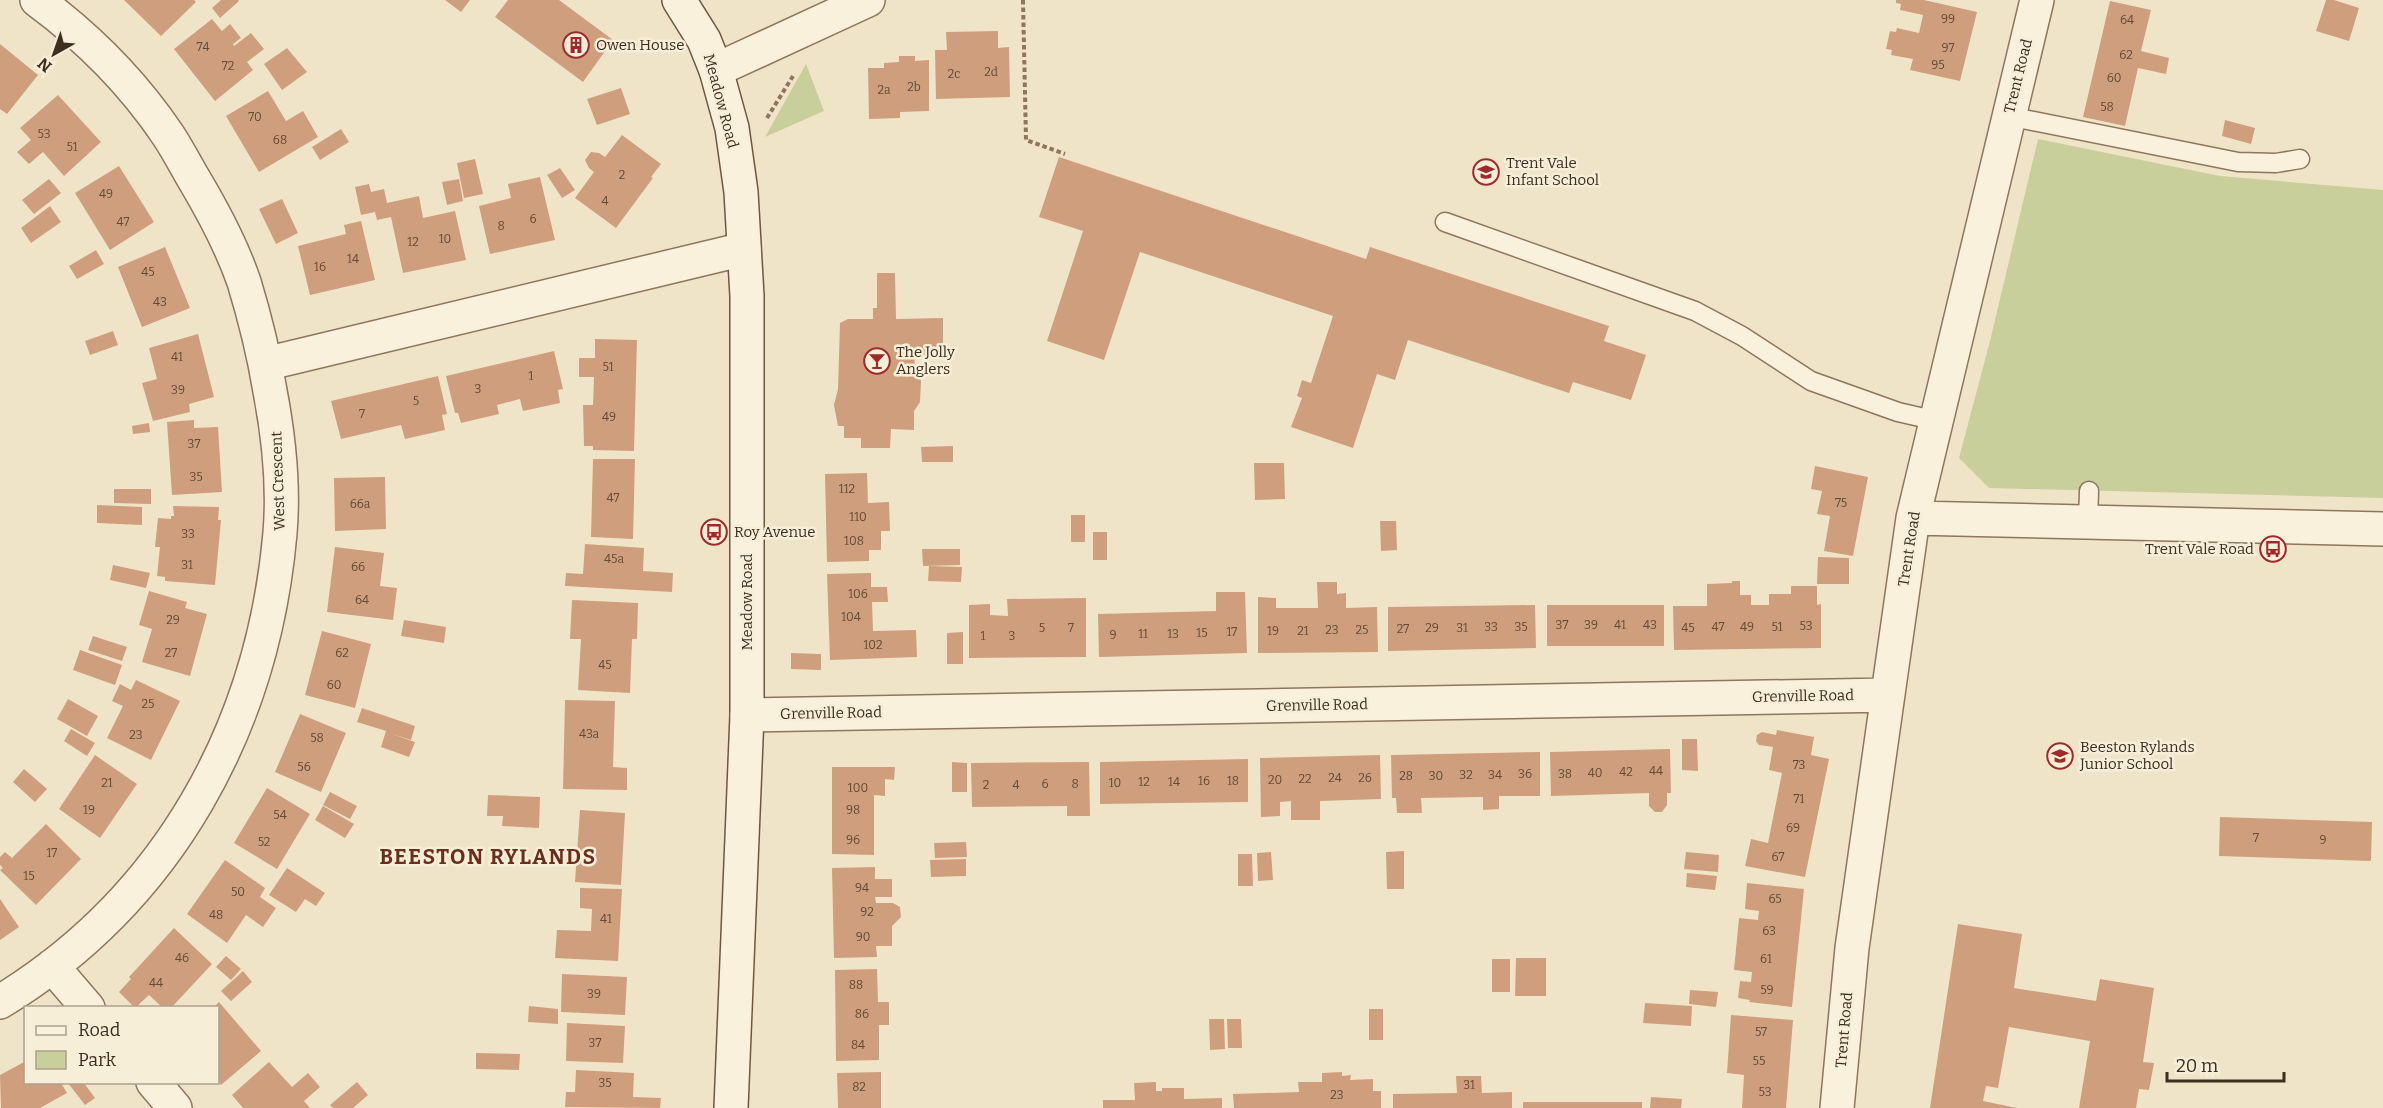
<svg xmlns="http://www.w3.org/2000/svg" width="2383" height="1108" viewBox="0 0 2383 1108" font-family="Bitter,serif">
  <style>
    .green { fill: #c9cf9b }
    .building { fill: #cf9f7d }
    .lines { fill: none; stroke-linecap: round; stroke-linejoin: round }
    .lane-casing { stroke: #8d765c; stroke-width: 21 }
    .street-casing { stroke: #8d765c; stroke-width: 36 }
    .secondary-casing { stroke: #6f573f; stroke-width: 36 }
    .path { stroke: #8d765c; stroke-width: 4; stroke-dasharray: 4.5 3; stroke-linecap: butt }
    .lane { stroke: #faf1dc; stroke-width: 18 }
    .street { stroke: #faf1dc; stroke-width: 33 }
    .secondary { stroke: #faf1dc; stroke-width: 33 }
    .labels { text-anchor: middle; stroke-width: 5; stroke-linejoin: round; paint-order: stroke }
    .number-label { font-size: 12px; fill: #624a37 }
    .poi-label { font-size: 15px; fill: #3d2e20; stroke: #f7eed8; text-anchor: start }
    .street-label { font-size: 15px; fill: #3d2e20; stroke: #f7eed8 }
    .district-label { font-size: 21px; font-weight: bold; letter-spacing: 1.5px; fill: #6b2e1e; stroke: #f7eed8 }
  </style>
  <rect width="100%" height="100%" fill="#f0e4c8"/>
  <path class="green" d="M806,64L824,111L765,137Z
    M2038,139L2220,176L2383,190V498L1989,488L1959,458L1990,341Z"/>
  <path class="building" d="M124,0H194L196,2L161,36Z
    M221,0H238L239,1L220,18L212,8Z
    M445,0H470L461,12Z
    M508,0H559L613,40L583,82L495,17Z
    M1896,0H1924L1977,12L1960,81L1910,70L1913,59L1891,55L1892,50L1886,49L1890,31L1896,32L1897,28L1919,33L1923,15L1900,10L1901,4L1896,3Z
    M2326,0H2334L2359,8L2349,41L2316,31Z
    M2110,1L2151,10L2141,51L2169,58L2166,74L2138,68L2125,126L2083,117Z
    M212,19L222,31L230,24L241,38L233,44L234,46L251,33L264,49L247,62L253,70L215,101L174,49Z
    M998,31V48L1009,47L1010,97L936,99L935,50H947L946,32Z
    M0,44L38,75L7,114L0,109Z
    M287,48L307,72L282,90L264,64Z
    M899,56H915V61L929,60V111L900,112V118L869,119L868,68H884V63L899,62Z
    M621,88L630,114L597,125L587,99Z
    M268,91L286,121L303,111L318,137L259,172L226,116Z
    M58,95L101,142L64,176L43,152L29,164L17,152L31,140L20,128Z
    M2225,120L2255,128L2251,144L2222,136Z
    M341,129L349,142L320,160L312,147Z
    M622,135L661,164L651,177L653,178L616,228L575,198L594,172L589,168L585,160L591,152L599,153L605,157Z
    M1059,157L1366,259L1370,247L1609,326L1604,341L1646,355L1631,400L1573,382L1569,393L1408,340L1395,380L1377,374L1353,448L1291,427L1302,398L1297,396L1302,380L1311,383L1333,316L1140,252L1104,360L1047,341L1083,231L1039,217Z
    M475,159L483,194L464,198L457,163Z
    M119,166L154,222L110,250L75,193Z
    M560,168L575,190L562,198L547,175Z
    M540,177L555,240L490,254L479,206L511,198L508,184Z
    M49,179L61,193L34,214L22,200Z
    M459,179L463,201L447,205L442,182Z
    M369,184L371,192L384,189L387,203L419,196L423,218L455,211L466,260L403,273L391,217L377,220L375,212L361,215L355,187Z
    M282,199L298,233L276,244L259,209Z
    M50,206L61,222L31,243L21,228Z
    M361,221L375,280L310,295L298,246L346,234L344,225Z
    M165,247L190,308L142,327L118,267Z
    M96,250L104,264L77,279L69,266Z
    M877,273H895L896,319L943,318V356L914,355L915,366L921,381L920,402L914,411V430L891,429L890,448H861V438H844V426H838L834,405L838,389L840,323L848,319H873V308H877Z
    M113,331L118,345L90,355L85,341Z
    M198,334L214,397L189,404L190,412L153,421L142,383L157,379L149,348Z
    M595,339L637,340L634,451L593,450V446H584L583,405H593L594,377H579V358H595Z
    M554,351L563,389L558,390L560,403L523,411L520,399L497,405L499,414L461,423L458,413H455L446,376Z
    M438,376L447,414L442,415L445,430L405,439L401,425L341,439L331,401Z
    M194,420V428L218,427L222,492L172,495L167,422Z
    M149,423L150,432L133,434L132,426Z
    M953,446V462H922L921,447Z
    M593,459H635L633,539L591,537Z
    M1254,463H1284L1285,499L1255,500Z
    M1815,466L1868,477L1853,556L1824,551L1830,516L1817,514L1822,491L1811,489Z
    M867,473L868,503L889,502L890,531H881V550H869V561L827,562L825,474Z
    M385,477L386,529L335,531L334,478Z
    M114,489H151V504L114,503Z
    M97,505L142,507V525L97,523Z
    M173,506L219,507L218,520H221L215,585L165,581V577L157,576L160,547H155L158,518L171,519V516H174Z
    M1071,515H1085V542H1071Z
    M1380,521H1396L1397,550L1381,551Z
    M1093,532H1107V560H1093Z
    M585,544L644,548L643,571L673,573L672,592L565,586L566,573L583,574Z
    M335,547L384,553L380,586L397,588L393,620L327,612Z
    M922,549H960V565L923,566Z
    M1818,557L1849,558V584H1817Z
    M113,565L150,573L146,588L110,580Z
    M929,566L962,567L961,582L928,581Z
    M871,573V587H887L888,602H872L873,631L916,630L917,657L830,660L827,574Z
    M1732,581H1740V595H1751V605H1769V594H1791V586H1817V605L1821,604V648L1674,650L1673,606H1707V584L1732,583Z
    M1317,582H1337V594L1346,593V608L1377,607L1378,652L1258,653V597L1276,598V608H1318Z
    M149,591L187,602L185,608L207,614L190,676L142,662L152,629L139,625Z
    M1216,592H1245L1247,653L1099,657L1098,614L1216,611Z
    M1086,598V657L969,658V605L990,604V615L1008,616L1007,599Z
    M572,600L638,603L637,639H632L630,693L578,690L581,639H570Z
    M1535,605L1536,648L1388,651V607Z
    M1547,605H1664V646H1547Z
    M404,620L446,627L444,643L401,636Z
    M322,631L371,644L355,708L305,695Z
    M963,632V664H947V633Z
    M93,636L127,647L122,661L88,650Z
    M80,650L122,665L115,685L73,670Z
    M791,653L821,654V670L791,669Z
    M136,680L180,701L151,760L107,738L123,706L112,701L120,684L131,690Z
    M68,699L98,716L87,736L57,719Z
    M565,700L615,701L613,767L627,768V790L563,789Z
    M362,708L415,726L411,740L389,733L415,742L409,757L381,747L386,731L357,722Z
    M300,714L346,733L321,792L275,772Z
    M71,729L95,743L87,756L64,741Z
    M1777,730L1814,737L1811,755L1829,759L1805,877L1745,866L1751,839L1768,843L1782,773L1769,770L1773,747L1759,745L1756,741L1757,735L1762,732L1776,735Z
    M1682,739H1697L1698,771L1682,770Z
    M1670,749L1671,793H1667V805L1662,812H1655L1649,806V793L1551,796L1550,752Z
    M1540,752V796H1499V809L1483,810V797L1421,798L1422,813H1397L1396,798H1392L1391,755Z
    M95,755L137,784L100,838L59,809Z
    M1380,755L1381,799L1320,801V820H1291V801L1280,802V816L1261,817L1260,758Z
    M1248,759V802L1100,804V762Z
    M952,762L967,763V792H952Z
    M1089,762L1090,816H1067V806L972,807L971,763Z
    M832,767H895L894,780L885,779V796L874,795V855L832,854Z
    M24,769L47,789L35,802L13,782Z
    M267,788L310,814L277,869L234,843Z
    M330,792L357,806L350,819L323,805Z
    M488,795L540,797L539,828L502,826L503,816H487Z
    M323,806L354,824L345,838L315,820Z
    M580,810L625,813L621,885L575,882Z
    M2220,817L2372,822L2371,861L2219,856Z
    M46,824L81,859L36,905L0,870L3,868L0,865V857L5,852L12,858Z
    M966,842L967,857L935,858L934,843Z
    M1404,851V889H1387L1386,852Z
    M1271,852L1273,880L1258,881L1257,853Z
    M1686,852L1719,855L1718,872L1684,869Z
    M1238,854H1252L1253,886H1238Z
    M966,859V876L931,877L930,860Z
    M225,860L265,888L260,897L276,908L263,927L246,915L227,943L187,914Z
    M875,867V879H892V897H875L876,903H893L900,907L901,917L892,926V946H876L877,957L834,958L832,868Z
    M287,868L325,893L316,906L305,899L296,912L269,895Z
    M1687,873L1717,876L1715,890L1686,887Z
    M1747,883L1804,889L1792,1007L1749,1002L1750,1000L1738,998L1740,981L1751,982L1752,972L1734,970L1739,918L1758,920L1759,911L1745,909Z
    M580,888L622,889L618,961L555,958L557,930L591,931L592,909L580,908Z
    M0,899L19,927L0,940Z
    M1958,924L2022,934L2014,988L2096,1001L2100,979L2154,988L2143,1062L2154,1063L2149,1090L2139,1089L2136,1108H2079L2090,1041L2009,1027L1998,1088L1986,1086L1983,1101L2017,1108H1930Z
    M174,928L212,964L171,1008H163L149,995L135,1008L119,992L131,979L129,977Z
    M226,956L241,969L231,980L216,967Z
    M1516,958H1546V996H1515Z
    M1492,959H1510V992H1492Z
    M877,969L878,1002H889V1025H879V1060L836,1061L835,970Z
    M243,971L252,982L231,1001L221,991Z
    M562,974L627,977L625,1015L561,1012Z
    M1690,990L1718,992L1716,1007L1689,1004Z
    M219,1002L261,1051L221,1085L218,1080V1008H213Z
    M1645,1003L1692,1006L1691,1026L1643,1023Z
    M529,1006L558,1009V1024L528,1022Z
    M1369,1009H1383V1040H1369Z
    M1731,1015L1793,1020L1786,1108H1742L1744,1075L1727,1073Z
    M1209,1019H1224L1225,1049L1210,1050Z
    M1227,1019H1241L1242,1048H1228Z
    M567,1023L625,1026L623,1063L566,1061Z
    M476,1053L520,1054L519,1070L476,1069Z
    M26,1061V1083H61L67,1093L40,1108H1L0,1075Z
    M269,1062L292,1087L308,1073L320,1087L304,1101L310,1108H243L232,1095Z
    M576,1070L634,1073L633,1097L661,1098L660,1108L565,1107L566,1092H575Z
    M881,1072V1108H838L837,1073Z
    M1342,1072V1076L1351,1075L1350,1080L1373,1079V1091H1381V1108H1234L1233,1094L1299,1092L1298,1082H1322V1073Z
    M1456,1076H1481L1482,1093L1512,1092V1108H1393V1094L1457,1093Z
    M357,1082L368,1095L353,1108H333L330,1105Z
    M1156,1082V1091H1162V1088H1184V1099L1222,1098V1108H1103V1100H1135L1134,1083Z
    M68,1083H84L95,1098L85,1105Z
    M1651,1097L1682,1099L1681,1108H1650Z
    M1523,1102H1642V1108H1523Z"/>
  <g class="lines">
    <g class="lane-casing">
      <path id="lane" d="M2008,116L2238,162L2276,163L2300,159
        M1445,222L1695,311L1742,336L1811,381L1898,412L1937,421
        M2088,522L2089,491"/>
    </g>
    <g class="street-casing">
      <path id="street" d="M716,70L868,0
        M265,364L744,249
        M1913,518L2383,529
        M747,715L1887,695
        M52,966L88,1008
        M0,1002C169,899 263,727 280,533C284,486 279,438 270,391C264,355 255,318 244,282C232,247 214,213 195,181C186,166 178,150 168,135C133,83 87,37 37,0
        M153,1082L175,1108
        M1837,1108L1852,948L1913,518L2037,0"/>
    </g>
    <g class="secondary-casing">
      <path id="secondary" d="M679,0L704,40L716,70L732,128L741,192L747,296V715L731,1108"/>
    </g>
    <path class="path" d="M1023,0L1026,140L1065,154
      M767,118L793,76"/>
    <use href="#lane" class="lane"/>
    <use href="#street" class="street"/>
    <use href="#secondary" class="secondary"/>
  </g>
  <defs>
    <g id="building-ring" transform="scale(1.35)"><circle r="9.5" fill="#f7eed8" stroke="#9e2a2b" stroke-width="1.5"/><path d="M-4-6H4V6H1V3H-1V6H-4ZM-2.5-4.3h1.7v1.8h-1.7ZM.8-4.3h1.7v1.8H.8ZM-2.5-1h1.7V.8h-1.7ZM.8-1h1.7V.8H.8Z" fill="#9e2a2b"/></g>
    <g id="school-ring" transform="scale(1.35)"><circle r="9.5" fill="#f7eed8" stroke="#9e2a2b" stroke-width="1.5"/><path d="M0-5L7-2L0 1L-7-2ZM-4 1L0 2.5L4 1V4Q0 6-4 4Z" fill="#9e2a2b"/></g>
    <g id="bar-ring" transform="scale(1.35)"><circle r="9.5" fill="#f7eed8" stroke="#9e2a2b" stroke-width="1.5"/><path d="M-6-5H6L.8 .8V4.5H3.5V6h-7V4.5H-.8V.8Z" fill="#9e2a2b"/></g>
    <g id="bus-ring" transform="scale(1.35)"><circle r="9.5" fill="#f7eed8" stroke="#9e2a2b" stroke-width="1.5"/><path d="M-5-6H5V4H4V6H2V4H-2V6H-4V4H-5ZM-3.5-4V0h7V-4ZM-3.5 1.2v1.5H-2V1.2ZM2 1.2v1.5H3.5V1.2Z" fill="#9e2a2b"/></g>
  </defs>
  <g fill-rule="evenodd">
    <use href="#building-ring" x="576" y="45"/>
    <use href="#school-ring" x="1486" y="172"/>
    <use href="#bar-ring" x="877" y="361"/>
    <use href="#bus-ring" x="714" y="532"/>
    <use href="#bus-ring" x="2273" y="549"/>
    <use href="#school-ring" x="2060" y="756"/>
  </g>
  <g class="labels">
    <g class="number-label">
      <text x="1948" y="23">99</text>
      <text x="2127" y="24">64</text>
      <text x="203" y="51">74</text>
      <text x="1948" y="52">97</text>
      <text x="2126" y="59">62</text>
      <text x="1938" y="69">95</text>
      <text x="228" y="70">72</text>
      <text x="991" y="76">2d</text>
      <text x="954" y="78">2c</text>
      <text x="2114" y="82">60</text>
      <text x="914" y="91">2b</text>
      <text x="884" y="94">2a</text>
      <text x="2107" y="111">58</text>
      <text x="255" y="121">70</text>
      <text x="44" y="138">53</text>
      <text x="280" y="144">68</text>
      <text x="72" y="151">51</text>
      <text x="622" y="179">2</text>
      <text x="106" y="198">49</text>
      <text x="605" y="205">4</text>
      <text x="533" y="223">6</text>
      <text x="123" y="226">47</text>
      <text x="501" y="230">8</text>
      <text x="445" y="243">10</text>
      <text x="413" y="246">12</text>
      <text x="353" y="263">14</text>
      <text x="320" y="271">16</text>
      <text x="148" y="276">45</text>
      <text x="160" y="306">43</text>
      <text x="177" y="361">41</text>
      <text x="608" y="371">51</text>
      <text x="531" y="380">1</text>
      <text x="478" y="393">3</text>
      <text x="178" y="394">39</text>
      <text x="416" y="405">5</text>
      <text x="362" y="418">7</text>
      <text x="609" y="421">49</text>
      <text x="194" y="448">37</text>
      <text x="196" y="481">35</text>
      <text x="847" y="493">112</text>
      <text x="613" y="502">47</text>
      <text x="1841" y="507">75</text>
      <text x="360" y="508">66a</text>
      <text x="858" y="521">110</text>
      <text x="188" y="538">33</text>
      <text x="854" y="545">108</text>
      <text x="614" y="563">45a</text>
      <text x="187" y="569">31</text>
      <text x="358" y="571">66</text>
      <text x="858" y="598">106</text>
      <text x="362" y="604">64</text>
      <text x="851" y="621">104</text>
      <text x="173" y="624">29</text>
      <text x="1562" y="629">37</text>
      <text x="1591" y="629">39</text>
      <text x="1620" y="629">41</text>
      <text x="1650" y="629">43</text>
      <text x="1806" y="630">53</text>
      <text x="1491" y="631">33</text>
      <text x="1521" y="631">35</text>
      <text x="1718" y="631">47</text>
      <text x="1747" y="631">49</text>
      <text x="1777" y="631">51</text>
      <text x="1042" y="632">5</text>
      <text x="1071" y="632">7</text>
      <text x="1432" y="632">29</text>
      <text x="1462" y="632">31</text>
      <text x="1688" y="632">45</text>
      <text x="1403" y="633">27</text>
      <text x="1332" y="634">23</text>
      <text x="1362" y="634">25</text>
      <text x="1273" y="635">19</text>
      <text x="1303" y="635">21</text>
      <text x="1232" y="636">17</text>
      <text x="1202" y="637">15</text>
      <text x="1143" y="638">11</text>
      <text x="1173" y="638">13</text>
      <text x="1113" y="639">9</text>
      <text x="983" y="640">1</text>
      <text x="1012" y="640">3</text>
      <text x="873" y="649">102</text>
      <text x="171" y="657">27</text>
      <text x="342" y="657">62</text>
      <text x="605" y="669">45</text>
      <text x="334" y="689">60</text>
      <text x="148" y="708">25</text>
      <text x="589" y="738">43a</text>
      <text x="136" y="739">23</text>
      <text x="317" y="742">58</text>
      <text x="1799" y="769">73</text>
      <text x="304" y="771">56</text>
      <text x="1656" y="775">44</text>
      <text x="1626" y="776">42</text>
      <text x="1595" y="777">40</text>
      <text x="1525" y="778">36</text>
      <text x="1565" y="778">38</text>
      <text x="1466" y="779">32</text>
      <text x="1495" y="779">34</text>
      <text x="1406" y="780">28</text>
      <text x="1436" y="780">30</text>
      <text x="1335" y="782">24</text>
      <text x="1365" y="782">26</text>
      <text x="1305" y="783">22</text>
      <text x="1275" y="784">20</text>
      <text x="1204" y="785">16</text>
      <text x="1233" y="785">18</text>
      <text x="1144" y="786">12</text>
      <text x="1174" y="786">14</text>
      <text x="107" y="787">21</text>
      <text x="1115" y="787">10</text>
      <text x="1045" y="788">6</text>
      <text x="1075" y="788">8</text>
      <text x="986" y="789">2</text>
      <text x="1016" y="789">4</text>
      <text x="858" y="792">100</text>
      <text x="1799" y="803">71</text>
      <text x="89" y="814">19</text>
      <text x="853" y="814">98</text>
      <text x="280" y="819">54</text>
      <text x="1793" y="832">69</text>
      <text x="2256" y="842">7</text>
      <text x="853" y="844">96</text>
      <text x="2323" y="844">9</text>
      <text x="264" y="846">52</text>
      <text x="52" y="857">17</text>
      <text x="1778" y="861">67</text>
      <text x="29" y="880">15</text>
      <text x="862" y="892">94</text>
      <text x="238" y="896">50</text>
      <text x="1775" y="903">65</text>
      <text x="867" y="916">92</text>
      <text x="216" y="919">48</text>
      <text x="606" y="923">41</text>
      <text x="1769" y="935">63</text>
      <text x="863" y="941">90</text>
      <text x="182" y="962">46</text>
      <text x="1766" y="963">61</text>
      <text x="156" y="987">44</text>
      <text x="856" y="989">88</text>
      <text x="1767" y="994">59</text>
      <text x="594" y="998">39</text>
      <text x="862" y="1018">86</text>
      <text x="1761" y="1036">57</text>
      <text x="595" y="1047">37</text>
      <text x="858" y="1049">84</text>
      <text x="1759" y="1065">55</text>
      <text x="605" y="1087">35</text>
      <text x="1469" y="1089">31</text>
      <text x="859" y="1091">82</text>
      <text x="1765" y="1096">53</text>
      <text x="1337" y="1099">23</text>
    </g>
    <g class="poi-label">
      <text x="596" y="50">Owen House</text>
      <text x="1506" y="168">Trent Vale<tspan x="1506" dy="17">Infant School</tspan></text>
      <text x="896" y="357">The Jolly<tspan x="896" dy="17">Anglers</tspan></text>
      <text x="734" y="537">Roy Avenue</text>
      <text x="2254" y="554" text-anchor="end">Trent Vale Road</text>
      <text x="2080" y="752">Beeston Rylands<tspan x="2080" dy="17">Junior School</tspan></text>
    </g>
    <g class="street-label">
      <text transform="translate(2018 76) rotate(-76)" y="5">Trent Road</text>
      <text transform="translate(721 101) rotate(75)" y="5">Meadow Road</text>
      <text transform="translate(278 481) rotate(-92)" y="5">West Crescent</text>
      <text transform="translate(1909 549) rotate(-81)" y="5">Trent Road</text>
      <text transform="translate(747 602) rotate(-90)" y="5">Meadow Road</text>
      <text transform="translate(1803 696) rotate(-1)" y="5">Grenville Road</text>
      <text transform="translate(1317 705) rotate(-1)" y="5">Grenville Road</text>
      <text transform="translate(831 713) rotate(-1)" y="5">Grenville Road</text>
      <text transform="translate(1844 1030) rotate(-85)" y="5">Trent Road</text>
    </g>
    <g class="district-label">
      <text x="488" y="864">BEESTON RYLANDS</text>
    </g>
  </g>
  <rect x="24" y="1006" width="195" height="78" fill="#f7eed8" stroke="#ada18e" stroke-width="1.5"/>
  <rect x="36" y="1026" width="30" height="9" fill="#faf1dc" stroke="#ada18e" stroke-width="1.5"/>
  <text x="78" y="1036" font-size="18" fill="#3d2e20">Road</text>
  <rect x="36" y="1051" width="30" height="18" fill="#c9cf9b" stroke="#ada18e" stroke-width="1.5"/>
  <text x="78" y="1066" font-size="18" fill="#3d2e20">Park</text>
  <g transform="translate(54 54) rotate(220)" stroke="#f7eed8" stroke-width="4.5" paint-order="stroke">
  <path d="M0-4.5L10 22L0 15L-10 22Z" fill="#3d2e20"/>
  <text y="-9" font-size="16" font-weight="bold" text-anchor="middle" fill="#3d2e20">N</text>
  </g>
  <path d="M2167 1072v9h117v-9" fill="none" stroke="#3d2e20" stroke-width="3"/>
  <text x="2176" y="1072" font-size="18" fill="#3d2e20" stroke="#f7eed8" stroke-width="4.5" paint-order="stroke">20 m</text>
</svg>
